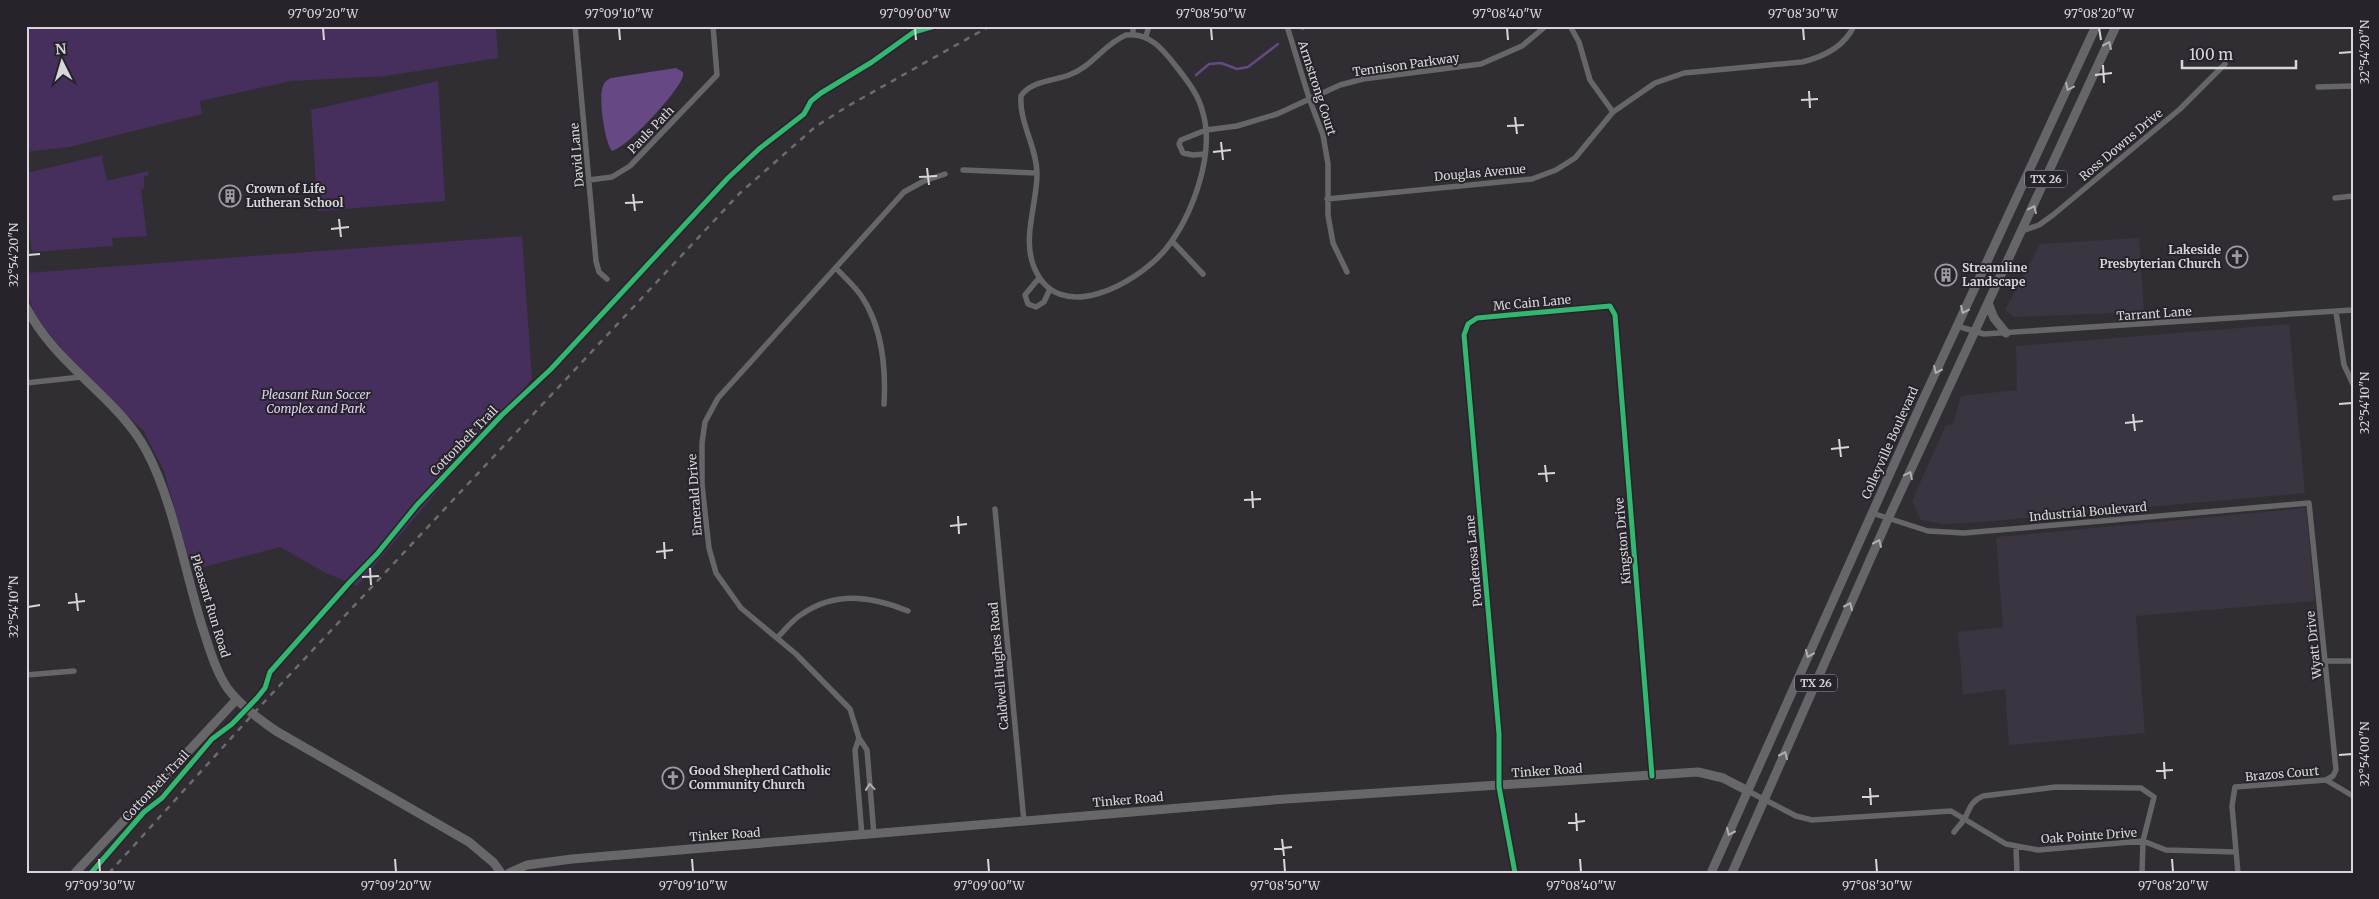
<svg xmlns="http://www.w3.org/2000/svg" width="2379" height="899" viewBox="0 0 2379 899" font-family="Merriweather,serif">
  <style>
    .built { fill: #3a3540 }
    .green { fill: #462f5d }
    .water { fill: #664984 }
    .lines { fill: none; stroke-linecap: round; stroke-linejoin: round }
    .stream { stroke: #664984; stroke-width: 2.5 }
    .street { stroke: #666567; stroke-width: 5.5 }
    .secondary { stroke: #67676a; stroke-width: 9 }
    .primary { stroke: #666569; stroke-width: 9 }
    .rail { stroke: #6c6b6e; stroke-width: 2.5; stroke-dasharray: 6 6; stroke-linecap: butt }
    .cycleway-casing { stroke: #26242a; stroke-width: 8 }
    .cycleway { stroke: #33b770; stroke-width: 5 }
    .oneway { stroke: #b0aeb2 }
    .ticks { fill: none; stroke: #d8d6da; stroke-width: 2 }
    .labels { text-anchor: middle; stroke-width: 4; stroke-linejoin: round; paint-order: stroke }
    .shield { fill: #26242a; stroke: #a3a1a5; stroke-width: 1 }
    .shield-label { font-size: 11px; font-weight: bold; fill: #d8d6da }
    .street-label { font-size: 12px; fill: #d8d6da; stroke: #26242a }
    .poi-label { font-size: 12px; font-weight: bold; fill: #d8d6da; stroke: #26242a; text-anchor: start }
    .park-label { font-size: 12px; font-style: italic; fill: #e2d1f7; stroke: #26242a }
    .neatline { fill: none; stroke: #d8d6da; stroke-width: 2 }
    .ticks-label { font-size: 12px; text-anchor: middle; fill: #d8d6da }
  </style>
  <rect width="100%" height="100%" fill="#302e33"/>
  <path class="built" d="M2139,238L2144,312L2014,317L2005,310L2040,244Z
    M2289,324L2305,493L1980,522L1943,524L1921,520L1912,501L1946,425L1953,424L1961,396L2017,390L2016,346Z
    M2306,508L2315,601L2136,616L2145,733L2009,745L2005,689L1963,695L1958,632L2003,627L1996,537Z"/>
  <path class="green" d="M26,26H496L498,58L386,76L291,81L200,101L202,114L69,147L26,152Z
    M438,81L445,201L318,211L311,110Z
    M103,155L102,158L107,181L148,171L149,175L144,177V188L141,190L147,236L112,238L113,246L32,252L26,198V173Z
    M522,236L532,379L357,586L326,573L280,547L192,570L164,471L143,430L95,387L36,319L26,287V273Z"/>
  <path class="water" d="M676,68L683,72V76C679,91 627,148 612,151C605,144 598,96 603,86C604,82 607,80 611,78Z"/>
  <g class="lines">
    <path class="stream" d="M1302,29L1309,26
      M1196,75L1209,64L1221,63L1237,69L1248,67L1278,44"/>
    <path class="street" d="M575,26L596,261L599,272L607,279
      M1133,26V34
      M1287,26L1309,98L1323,135L1328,164V215L1333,243L1347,272
      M1570,26L1579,42L1590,80L1613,112
      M1126,35C1151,32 1165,52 1179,70C1189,83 1199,96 1203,113C1215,155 1192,217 1165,250C1136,284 1058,327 1034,267C1022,238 1037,204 1037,174C1037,147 1019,123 1021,96C1030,81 1054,81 1069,75C1092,67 1104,44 1126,35Z
      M1146,36L1149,26
      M2318,87L2353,86
      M1205,154L1193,155L1183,153L1179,144L1181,140L1206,130L1237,126L1277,114L1340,85L1363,79L1481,64L1522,46L1546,26
      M963,170L1037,173
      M589,180L612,177L630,166L717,75L713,26
      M2335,198L2353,196
      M1327,199L1532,179L1556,170L1575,158L1613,112L1655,83L1684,73L1802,62C1823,57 1844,47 1854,26
      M2022,231L2039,225L2053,215L2180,109L2225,64
      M1172,241L1203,274
      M836,268C844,277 855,286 862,297C882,327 886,369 884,404
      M1039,278L1025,295L1028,304L1036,307L1044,302L1049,291
      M2336,312L2344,365L2353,384
      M1957,326L1984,334L2353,310
      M26,383L81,377
      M995,509L1024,822
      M1872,513L1928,531L1964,533L2309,503L2336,770L2333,776L2326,780L2235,787L2232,806L2238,873
      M777,638C785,630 792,620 802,614C836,591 871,596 908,611
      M2325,661H2353
      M26,675L74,671
      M859,738L855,750L862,836
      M2326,780L2353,796
      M1748,791L1796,816L1812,820L1951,811L2006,844L2038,850L2143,841L2166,850L2236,852
      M1954,832C1957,828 1962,823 1965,818C1970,808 1971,801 1983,796L2056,787L2141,788L2154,797L2143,841L2142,873
      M874,835L867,750L859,738L850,709L796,654L741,608L716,573L709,548L702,485V443L705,422L718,398L904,192L924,181L945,174
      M2016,846L2017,873
      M1515,873L1499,787V734L1464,335L1468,324L1477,318L1610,306L1615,315L1652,776"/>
    <path class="secondary" d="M26,307C56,366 118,397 147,452C173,501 185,572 202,626C209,647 215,670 228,689C241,706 259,719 276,731L469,842L494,863L501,873
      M75,873L237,699
      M509,873L527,865L572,859L1286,799L1698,772L1723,778L1748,791"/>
    <path class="primary" d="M1988,303L1994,318L2006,333
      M1711,873L1921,404L2096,26
      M1732,873L1888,519L2116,26"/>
    <path class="rail" d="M109,873L253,714L740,193L815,127L848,106L990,26"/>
    <g class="cycleway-casing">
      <path id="cycleway" d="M91,873L144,812L162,798L212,739L232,724L257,698L265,688L270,672L349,583L377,554L417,505L502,415L551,369L728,178L759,149L804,114L811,101L821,93L872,62L914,32L935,26
        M1515,873L1499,787V734L1464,335L1468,324L1477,318L1610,306L1615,315L1652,776"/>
    </g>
    <use href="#cycleway" class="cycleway"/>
  </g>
  <defs><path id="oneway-chevron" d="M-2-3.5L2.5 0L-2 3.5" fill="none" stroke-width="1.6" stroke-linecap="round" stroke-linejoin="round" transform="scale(1.25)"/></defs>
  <g class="oneway">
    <use href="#oneway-chevron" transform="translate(2108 45) rotate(-66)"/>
    <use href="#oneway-chevron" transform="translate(2069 87) rotate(115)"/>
    <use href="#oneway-chevron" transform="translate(2033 209) rotate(-65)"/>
    <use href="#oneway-chevron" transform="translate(1964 310) rotate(115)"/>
    <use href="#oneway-chevron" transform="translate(1937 370) rotate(115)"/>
    <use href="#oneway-chevron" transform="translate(1909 475) rotate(-65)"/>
    <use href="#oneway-chevron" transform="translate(1878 543) rotate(-66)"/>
    <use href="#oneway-chevron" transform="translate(1849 606) rotate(-66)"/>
    <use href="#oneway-chevron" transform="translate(1809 654) rotate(113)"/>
    <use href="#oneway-chevron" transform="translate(1784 755) rotate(-66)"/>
    <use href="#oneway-chevron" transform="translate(870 787) rotate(-95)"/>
    <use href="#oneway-chevron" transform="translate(1730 832) rotate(114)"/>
  </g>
  <path class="ticks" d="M323,28L324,40M619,28L620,40M915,28L916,40M1211,28L1212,40M1507,28L1508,40M1803,28L1804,40M2099,28L2101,40M2339,53L2352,52M2103,65L2104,83M2095,75L2112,73M1809,91L1810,108M1801,100L1818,99M1515,117L1517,134M1507,126L1524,125M1221,142L1223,160M1213,152L1231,150M927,168L929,185M919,177L937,176M633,194L635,211M625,203L643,202M339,219L341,237M331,229L349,227M28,255L40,254M2339,404L2352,403M2133,414L2135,431M2125,423L2143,421M1839,439L1841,457M1831,449L1849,447M1545,465L1547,482M1538,474L1555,473M1252,491L1253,508M1244,500L1261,499M958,516L959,534M950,526L967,524M664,542L665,559M656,552L673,550M370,568L371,585M362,577L379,576M76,593L78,611M68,603L85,601M28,607L40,605M2339,755L2352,754M2164,762L2165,779M2156,771L2173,770M1870,788L1871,805M1862,797L1879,796M1576,813L1577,831M1568,823L1585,821M1282,839L1284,856M1274,849L1292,847M99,859L100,872M395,859L396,872M692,859L693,872M988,859L989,872M1284,859L1285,872M1580,859L1581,872M1876,859L1877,872M2172,859L2173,872"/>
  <defs>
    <g id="building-ring" transform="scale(1.125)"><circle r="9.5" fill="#26242a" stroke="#9d9ba0" stroke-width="1.5"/><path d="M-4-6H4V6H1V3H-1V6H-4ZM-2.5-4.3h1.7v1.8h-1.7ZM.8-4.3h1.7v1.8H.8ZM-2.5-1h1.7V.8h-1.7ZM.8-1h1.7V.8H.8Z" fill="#9d9ba0"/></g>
    <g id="church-ring" transform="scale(1.125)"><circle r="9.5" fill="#26242a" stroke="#9d9ba0" stroke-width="1.5"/><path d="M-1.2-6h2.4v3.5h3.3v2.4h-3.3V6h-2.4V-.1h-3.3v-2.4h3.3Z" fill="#9d9ba0"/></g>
  </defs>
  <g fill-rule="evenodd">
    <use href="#building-ring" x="230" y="196"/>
    <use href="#church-ring" x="2237" y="257"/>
    <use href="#building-ring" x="1946" y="275"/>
    <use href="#church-ring" x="673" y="778"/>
  </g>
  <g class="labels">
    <g class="shield">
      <rect x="2025" y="170.5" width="42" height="17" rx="4"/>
      <rect x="1795" y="674.5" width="42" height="17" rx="4"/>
    </g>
    <g class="shield-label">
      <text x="2046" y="183">TX 26</text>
      <text x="1816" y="687">TX 26</text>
    </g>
    <g class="street-label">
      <text transform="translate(1406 65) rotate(-8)" y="4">Tennison Parkway</text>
      <text transform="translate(1317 88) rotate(72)" y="4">Armstrong Court</text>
      <text transform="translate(651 130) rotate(-46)" y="4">Pauls Path</text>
      <text transform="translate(2121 145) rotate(-40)" y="4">Ross Downs Drive</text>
      <text transform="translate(577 155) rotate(-95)" y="4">David Lane</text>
      <text transform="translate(1480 173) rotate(-5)" y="4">Douglas Avenue</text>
      <text transform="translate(1532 303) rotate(-5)" y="4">Mc Cain Lane</text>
      <text transform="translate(2154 314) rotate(-4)" y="4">Tarrant Lane</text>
      <text transform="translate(464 441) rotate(-46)" y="4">Cottonbelt Trail</text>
      <text transform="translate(1890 443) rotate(-66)" y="4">Colleyville Boulevard</text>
      <text transform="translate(695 495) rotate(-94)" y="4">Emerald Drive</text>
      <text transform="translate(2088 512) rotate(-5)" y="4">Industrial Boulevard</text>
      <text transform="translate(1623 541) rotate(-95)" y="4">Kingston Drive</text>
      <text transform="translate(1474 561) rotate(-95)" y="4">Ponderosa Lane</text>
      <text transform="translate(210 606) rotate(73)" y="4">Pleasant Run Road</text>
      <text transform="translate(2314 645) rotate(-96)" y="4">Wyatt Drive</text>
      <text transform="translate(999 666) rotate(-95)" y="4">Caldwell Hughes Road</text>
      <text transform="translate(1547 771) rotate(-4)" y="4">Tinker Road</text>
      <text transform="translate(2282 774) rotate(-5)" y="4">Brazos Court</text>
      <text transform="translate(156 786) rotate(-47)" y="4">Cottonbelt Trail</text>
      <text transform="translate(1128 800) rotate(-5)" y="4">Tinker Road</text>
      <text transform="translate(725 835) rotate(-4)" y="4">Tinker Road</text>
      <text transform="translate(2089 836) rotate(-4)" y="4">Oak Pointe Drive</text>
    </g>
    <g class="poi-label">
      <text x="246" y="193">Crown of Life<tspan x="246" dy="14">Lutheran School</tspan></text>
      <text x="2221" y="254" text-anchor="end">Lakeside<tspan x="2221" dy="14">Presbyterian Church</tspan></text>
      <text x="1962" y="272">Streamline<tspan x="1962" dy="14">Landscape</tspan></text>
      <text x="689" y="775">Good Shepherd Catholic<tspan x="689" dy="14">Community Church</tspan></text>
    </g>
    <g class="park-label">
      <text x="316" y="399">Pleasant Run Soccer<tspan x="316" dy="14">Complex and Park</tspan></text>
    </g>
  </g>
  <rect width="2379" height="899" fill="none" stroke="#26242a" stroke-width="55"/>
  <g transform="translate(62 62) rotate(355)" stroke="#26242a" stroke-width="4" paint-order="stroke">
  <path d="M0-4L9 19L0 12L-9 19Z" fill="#d8d6da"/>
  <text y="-8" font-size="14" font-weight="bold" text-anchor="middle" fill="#d8d6da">N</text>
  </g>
  <path d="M2182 60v8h114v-8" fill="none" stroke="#d8d6da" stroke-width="2.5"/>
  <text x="2189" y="60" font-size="15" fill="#d8d6da" stroke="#26242a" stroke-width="4" paint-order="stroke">100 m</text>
  <rect x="28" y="28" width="2324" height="844" class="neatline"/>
  <g class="ticks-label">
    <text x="323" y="18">97°09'20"W</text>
    <text x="619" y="18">97°09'10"W</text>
    <text x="915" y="18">97°09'00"W</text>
    <text x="1211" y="18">97°08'50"W</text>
    <text x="1507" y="18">97°08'40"W</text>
    <text x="1803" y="18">97°08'30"W</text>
    <text x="2099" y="18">97°08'20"W</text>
    <text transform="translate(2365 52) rotate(-90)" y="4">32°54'20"N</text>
    <text transform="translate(14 255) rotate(-90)" y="4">32°54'20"N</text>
    <text transform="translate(2365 403) rotate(-90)" y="4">32°54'10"N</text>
    <text transform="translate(14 607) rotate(-90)" y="4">32°54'10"N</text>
    <text transform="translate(2365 754) rotate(-90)" y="4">32°54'00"N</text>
    <text x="100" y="890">97°09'30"W</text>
    <text x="396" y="890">97°09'20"W</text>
    <text x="693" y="890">97°09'10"W</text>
    <text x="989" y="890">97°09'00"W</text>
    <text x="1285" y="890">97°08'50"W</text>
    <text x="1581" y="890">97°08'40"W</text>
    <text x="1877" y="890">97°08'30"W</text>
    <text x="2173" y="890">97°08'20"W</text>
  </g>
</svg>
